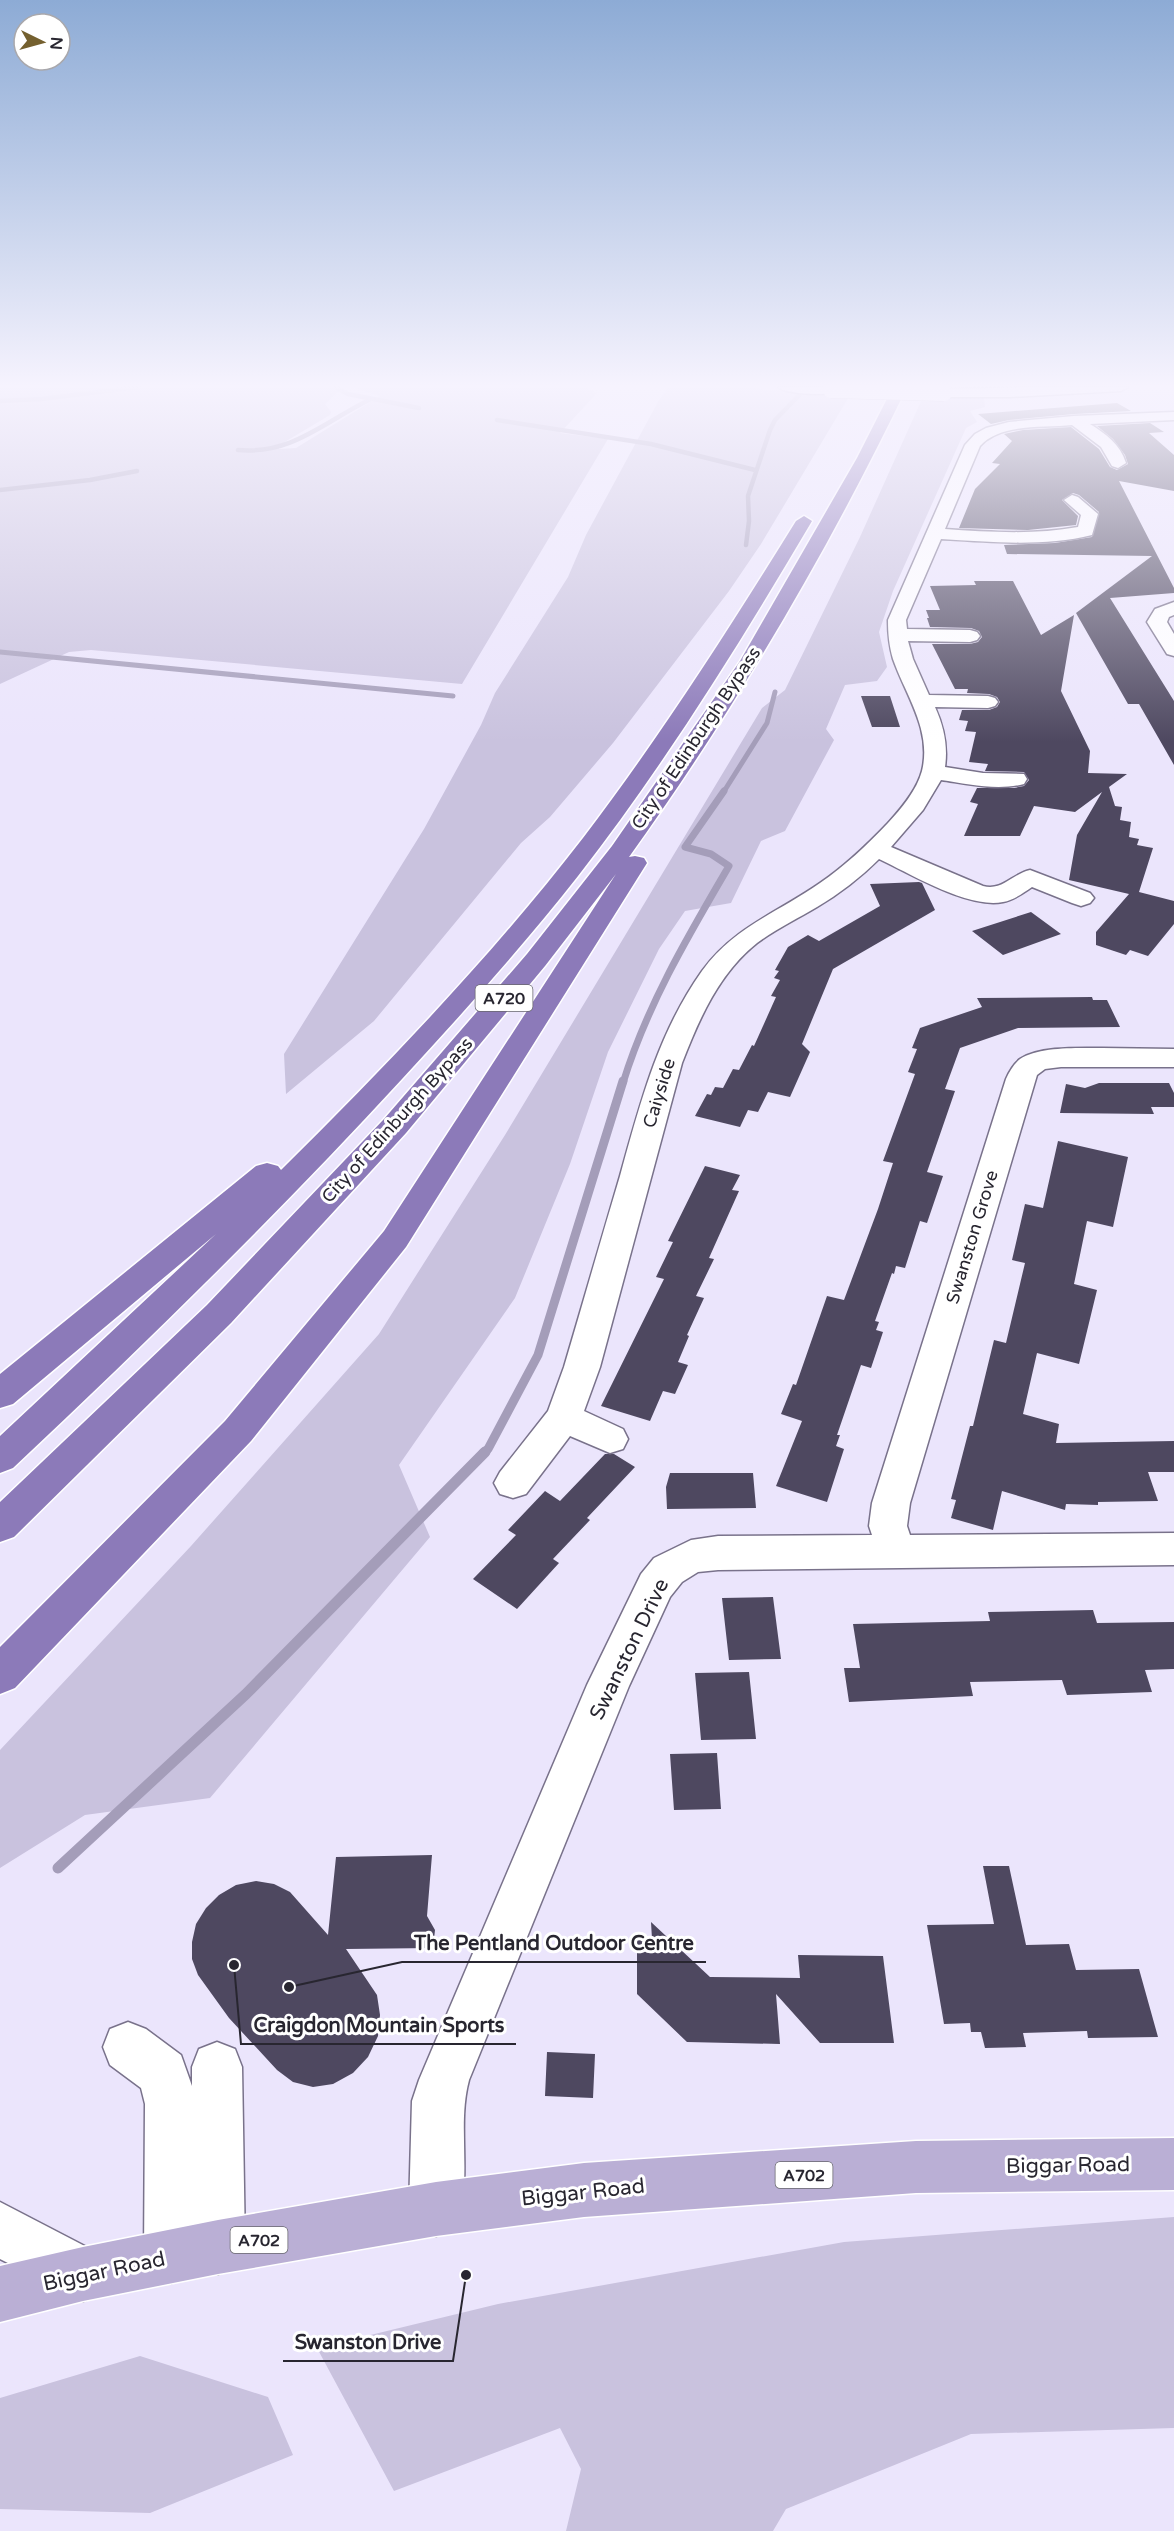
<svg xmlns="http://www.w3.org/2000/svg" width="1174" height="2531" viewBox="0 0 1174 2531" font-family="'Varela Round',sans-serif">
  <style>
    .green { fill: #c9c2de }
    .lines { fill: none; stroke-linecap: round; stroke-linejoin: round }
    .stream-far4 { stroke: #a49db9; stroke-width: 4.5 }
    .stream-far3 { stroke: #a49db9; stroke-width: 5 }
    .stream-far2 { stroke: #a49db9; stroke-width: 7 }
    .stream-far1 { stroke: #a49db9; stroke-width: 9 }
    .stream { stroke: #a49db9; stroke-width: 11 }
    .building { fill: #4e4860 }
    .minor-casing { stroke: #79728b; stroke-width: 3 }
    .major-casing { stroke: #fff; stroke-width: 3 }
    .highway-casing { stroke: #fff; stroke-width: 3 }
    .minor { fill: #fff; fill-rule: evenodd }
    .major { fill: #baafd5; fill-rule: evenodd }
    .highway { fill: #8c7ab9; fill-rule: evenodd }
    .minor-bridge-casing { stroke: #79728b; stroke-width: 17; stroke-linecap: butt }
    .minor-bridge { stroke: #fff; stroke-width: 16 }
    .labels { text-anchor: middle; stroke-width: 6; stroke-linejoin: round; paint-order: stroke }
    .shield { fill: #fff; stroke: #68676e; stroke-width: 1.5 }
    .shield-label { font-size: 16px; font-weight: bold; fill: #282630 }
    .street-label { font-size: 18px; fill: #282630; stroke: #fff }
    .near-street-label { font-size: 21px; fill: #282630; stroke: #fff }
    .leader { fill: none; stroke: #282630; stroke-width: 2 }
    .callout-dot { fill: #282630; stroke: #fff; stroke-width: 2 }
    .callout-label { font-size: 20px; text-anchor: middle; font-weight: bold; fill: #282630; stroke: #fff; stroke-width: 6; stroke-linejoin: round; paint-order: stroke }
  </style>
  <rect width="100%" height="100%" fill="#ebe5fc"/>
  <path class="green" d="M0,387H343L325,404L331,412L330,415L278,446L279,449L296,448L380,396L357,389L359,387H575L587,388L597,393L560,433L608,439L462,684L91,650L69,652L0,684Z
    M669,387H729L850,395L761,544L729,591L613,743L550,817L521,843L374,1021L286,1094L284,1054L424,829L481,725L495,693L568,577L586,535L659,400Z
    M934,396L984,397L985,407L970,411L977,422L966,428L893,591L879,632L887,667L877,681L845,685L826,729L834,740L785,831L761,841L731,903L685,911L659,949L608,1052L570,1164L515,1298L399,1465L430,1537L210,1798L85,1815L0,1868V1750L191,1546L379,1334L505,1135L762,708L785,690L860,537L922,399Z
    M1174,2217V2428L971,2434L786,2509L773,2531H566L581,2469L560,2428L394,2491L317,2348L498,2304L844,2242Z
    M140,2356L268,2397L293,2455L150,2513L0,2509V2398Z"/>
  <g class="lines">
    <path class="stream-far4" d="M335,387L348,394L419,408
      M0,401L41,399L139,387
      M497,420L651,444L755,470
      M238,450C292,455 325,421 371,399
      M0,490L90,480L137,471
      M746,545L749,521L748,496L770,430L775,420L807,387"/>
    <path class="stream-far3" d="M0,652L453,696
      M723,793L767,723L775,692"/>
    <path class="stream-far2" d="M623,1083C647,1005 688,936 729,866L711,854L685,847L724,791"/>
    <path class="stream-far1" d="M483,1453L488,1449L538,1355L623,1081"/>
    <path class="stream" d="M58,1868L246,1694L485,1452"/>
  </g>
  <path class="building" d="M1117,403L1131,411L1074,414L1009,420L991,424L978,414Z
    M1150,423L1164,432L1149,433L1174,455V491L1119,481L1174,588V593L1110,598L1174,701V765L1139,704H1128L1076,613L1152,556L1007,554L1004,545L1055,543L1092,537L1099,512L1079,495L1073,493L1062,500L1078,516L1076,525L1028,530L959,528L975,489L1000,464L992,463L1012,441L1004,434L1023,430L1071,427L1099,449L1110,467L1117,470L1128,464L1125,455L1113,439L1097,426Z
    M974,581H1013L1041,635L1074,615L1061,691L1090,751L1088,773L1127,774L1109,787L1115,806L1122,807L1120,820L1131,822L1129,837L1139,839L1137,845L1153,848L1139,892L1174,901V924L1148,956L1130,950L1126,955L1096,945V932L1129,894L1069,880L1077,835L1102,792L1075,812L1034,806L1020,836H964L978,804L970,802L977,788H1014L1024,786L1029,780L1024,772L985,771L988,764L969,762L976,732L965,731L968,721L959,720L962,710H989L997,707L1000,702L997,697L989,694L967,693L968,689H955L932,644H970L978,642L982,637L979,631L971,628L930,627L927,618H929L926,610H940L930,586L976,585Z
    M861,696H890L900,727H872Z
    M919,882L922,883L935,910L833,969L802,1044L810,1052L790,1097L768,1092L758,1112L748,1110L740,1127L695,1116L707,1094L711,1095L715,1087L723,1088L733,1069L739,1070L752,1045L754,1046L776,997L771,996L780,980L774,978L779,971L775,970L788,947L808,935L819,941L880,906L870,884Z
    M1031,912L1061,934L1003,955L972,931Z
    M1092,997L1093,1000H1107L1120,1027L1018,1028L960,1048L945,1089L955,1091L927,1172L943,1176L927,1223L920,1221L905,1268L896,1266L894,1274L892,1273L875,1321L879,1322L876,1330L883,1332L871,1368L861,1365L837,1435H840L836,1446L844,1449L827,1502L776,1486L802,1421L781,1414L793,1384L796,1385L827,1296L844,1300L878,1209L893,1163L883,1161L915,1074L908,1072L917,1049L912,1048L920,1028L982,1007L977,998Z
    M1099,1083H1169L1174,1093V1107H1151L1154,1114L1060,1113L1066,1084L1085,1088Z
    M1058,1141L1128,1157L1113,1227L1087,1221L1074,1284L1097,1290L1079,1364L1037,1353L1023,1414L1059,1424L1056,1443L1174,1441V1472H1148L1158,1501L1098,1502V1505L1066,1504L1065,1510L1002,1491L993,1530L951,1518L956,1500L951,1499L970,1426H973L994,1340L1006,1343L1025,1263L1012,1260L1025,1204L1043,1208Z
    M705,1166L740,1175L732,1190L739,1191L709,1258L714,1259L696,1296L704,1298L687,1335L689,1336L678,1362L688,1365L675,1394L663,1391L650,1421L601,1406L664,1279L656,1277L673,1242L668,1241Z
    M605,1454H614L635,1467L587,1518L590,1520L553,1559L559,1563L517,1609L473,1579L516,1535L508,1530L545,1491L560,1501Z
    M670,1473H753L756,1508L667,1509L666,1487Z
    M773,1597L781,1659L729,1660L722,1598Z
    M1093,1610L1097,1623L1174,1622V1669L1145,1670L1152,1692L1067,1695L1062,1680L970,1682L973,1696L849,1702L844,1668H860L853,1624L990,1621L988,1612Z
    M749,1672L756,1739L701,1740L695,1673Z
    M717,1753L721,1809L674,1810L670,1754Z
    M432,1855L427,1916L435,1930L433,1948L346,1949L377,1995L380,2015L378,2036L368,2057L353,2073L333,2084L313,2087L293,2082L277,2070L229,2018L198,1975L192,1959V1942L196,1924L206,1908L219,1895L236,1885L256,1881L274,1884L290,1892L328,1935L336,1857Z
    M983,1866H1009L1026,1945L1069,1944L1076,1970L1139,1969L1158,2037L1088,2038L1087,2031L1023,2033L1026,2047L985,2048L981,2032H971L970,2023L944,2024L927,1925L994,1924Z
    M651,1922L710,1977L800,1978L798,1955L883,1956L894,2043H820L776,1994L780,2044L687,2042L637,1994V1939H652Z
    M547,2052L595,2054L593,2098L545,2096Z"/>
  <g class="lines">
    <g class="minor-casing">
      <path id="minor" d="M778,387H836L838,390C831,397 785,394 778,387Z
        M1038,387H1128L1121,391L1009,397H944L937,393L944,389Z
        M1174,412V420L1090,424C1106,434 1120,444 1126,463L1118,468L1112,466L1101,447L1072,425C1044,428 1000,423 980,446L945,529C988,532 1035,535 1078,527L1081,515L1064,500L1072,495L1078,497L1098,514L1092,535C1044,547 990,542 941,539L906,620L907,629L970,630L977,632L980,636L977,640L970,642L908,641L913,659L929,695L988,696L995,698L998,702L995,706L988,708L935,707C944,727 948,746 945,767L983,773L1024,774L1027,779L1024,784C997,791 968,784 941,780L923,810L891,847L983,886C1003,891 1012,874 1030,870L1090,893L1094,898L1090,903L1081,906L1072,903L1032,887C1023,893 1014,900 1003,902C968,909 911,874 879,859C860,878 839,894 817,907C797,919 776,929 757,943C719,973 699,1019 682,1063L600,1367L584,1411L623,1429L628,1439L623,1449L610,1453L570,1436L526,1494L513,1498L500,1494L494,1483L500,1472L548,1411L564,1367C583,1303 601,1239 620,1176C640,1104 658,1033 702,971C734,927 777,913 820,883C845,866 867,845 888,823C901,809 917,790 922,771C932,730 906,696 893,659C889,645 888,634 888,620L965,445L975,434L986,428L1009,422L1074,416Z
        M1174,602V615L1169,617L1167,622L1174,634V656L1167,654L1147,622L1155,609Z
        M1102,1048L1174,1049V1067H1061L1045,1069L1037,1075L910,1503L907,1526L910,1535L1174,1533V1565L718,1570L698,1572L682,1582L670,1597L629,1686L469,2080C456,2128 474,2182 455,2228L436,2236L417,2228L409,2209L412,2101L419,2080L587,1685L641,1574L654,1558L691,1540L718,1536L872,1535L869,1526L872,1503L1006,1079C1009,1072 1014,1064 1020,1059C1039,1046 1080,1048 1102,1048Z
        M128,2022L146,2029L181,2055L192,2086V2067L199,2049L217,2042L235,2049L242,2067L245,2247L237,2266L218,2274L199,2266L196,2260L190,2275L171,2283L152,2275L144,2256L145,2104L141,2088L110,2065L103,2047L110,2029Z
        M0,2202L102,2255L110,2274L102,2293L83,2301L0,2259Z"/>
    </g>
    <g class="major-casing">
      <path id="major" d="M1174,2138V2190L916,2193L584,2217L436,2236L218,2274L83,2301L0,2322V2266L83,2247L218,2220L436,2182L584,2163L916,2141Z"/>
    </g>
    <g class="highway-casing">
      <path id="highway" d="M893,387H907C828,551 735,709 629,857L635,856L644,858L647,863L406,1247L251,1441L15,1688L0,1694V1647L225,1421L384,1231L616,874L545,966L406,1133L231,1323L14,1537L0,1542V1502L207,1305L384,1119L527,954L612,846L740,661L857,458Z
        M804,516L812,521C740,643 665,764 578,876C523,946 463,1013 402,1079C278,1214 147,1342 13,1468L0,1473V1436L216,1234L13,1404L0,1408V1374L256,1166L267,1163L278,1166L281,1170C387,1065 492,956 583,838C660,737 729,629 796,521Z"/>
    </g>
    <use href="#minor" class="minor"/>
    <use href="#major" class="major"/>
    <use href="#highway" class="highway"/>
    <g class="minor-bridge-casing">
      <path id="minor-bridge" d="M831,390L944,393"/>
    </g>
    <use href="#minor-bridge" class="minor-bridge"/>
  </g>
  <linearGradient id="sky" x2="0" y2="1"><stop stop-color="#8dabd5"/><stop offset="0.52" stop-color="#f6f3fe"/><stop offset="1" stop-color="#f6f3fe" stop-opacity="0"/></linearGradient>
  <rect width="1174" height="742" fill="url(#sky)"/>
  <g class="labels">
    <g class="shield">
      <rect x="475.5" y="985" width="57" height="26" rx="4.5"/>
      <rect x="775.5" y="2162" width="57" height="26" rx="4.5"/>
      <rect x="230.5" y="2227" width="57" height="26" rx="4.5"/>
    </g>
    <g class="shield-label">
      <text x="504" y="1004">A720</text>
      <text x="804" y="2181">A702</text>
      <text x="259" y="2246">A702</text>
    </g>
    <g class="street-label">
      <text transform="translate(696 738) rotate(-56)" y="6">City of Edinburgh Bypass</text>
      <text transform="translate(659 1093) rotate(-73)" y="6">Caiyside</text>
      <text transform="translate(397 1120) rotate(-48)" y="6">City of Edinburgh Bypass</text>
      <text transform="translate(972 1237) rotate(-73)" y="6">Swanston Grove</text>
    </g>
    <g class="near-street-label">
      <text transform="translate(629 1649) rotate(-64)" y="7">Swanston Drive</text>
      <text transform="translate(1068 2165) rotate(-1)" y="7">Biggar Road</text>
      <text transform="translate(583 2192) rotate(-6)" y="7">Biggar Road</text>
      <text transform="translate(104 2271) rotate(-12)" y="7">Biggar Road</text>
    </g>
  </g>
  <path class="leader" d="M289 1987L402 1962H706M234 1965L241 2044H516M466 2275L453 2361H283"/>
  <g class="callout-dot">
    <circle cx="289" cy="1987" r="6"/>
    <circle cx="234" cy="1965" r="6"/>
    <circle cx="466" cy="2275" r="6"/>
  </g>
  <g class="callout-label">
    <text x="554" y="1950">The Pentland Outdoor Centre</text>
    <text x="379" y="2032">Craigdon Mountain Sports</text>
    <text x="368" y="2349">Swanston Drive</text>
  </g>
  <g transform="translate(42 42) rotate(95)"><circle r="28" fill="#ffffff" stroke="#a9a8ac" stroke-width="1.5"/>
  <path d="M0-4.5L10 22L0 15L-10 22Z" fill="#74602f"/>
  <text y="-9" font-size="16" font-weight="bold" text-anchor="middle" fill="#282630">N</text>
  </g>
</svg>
